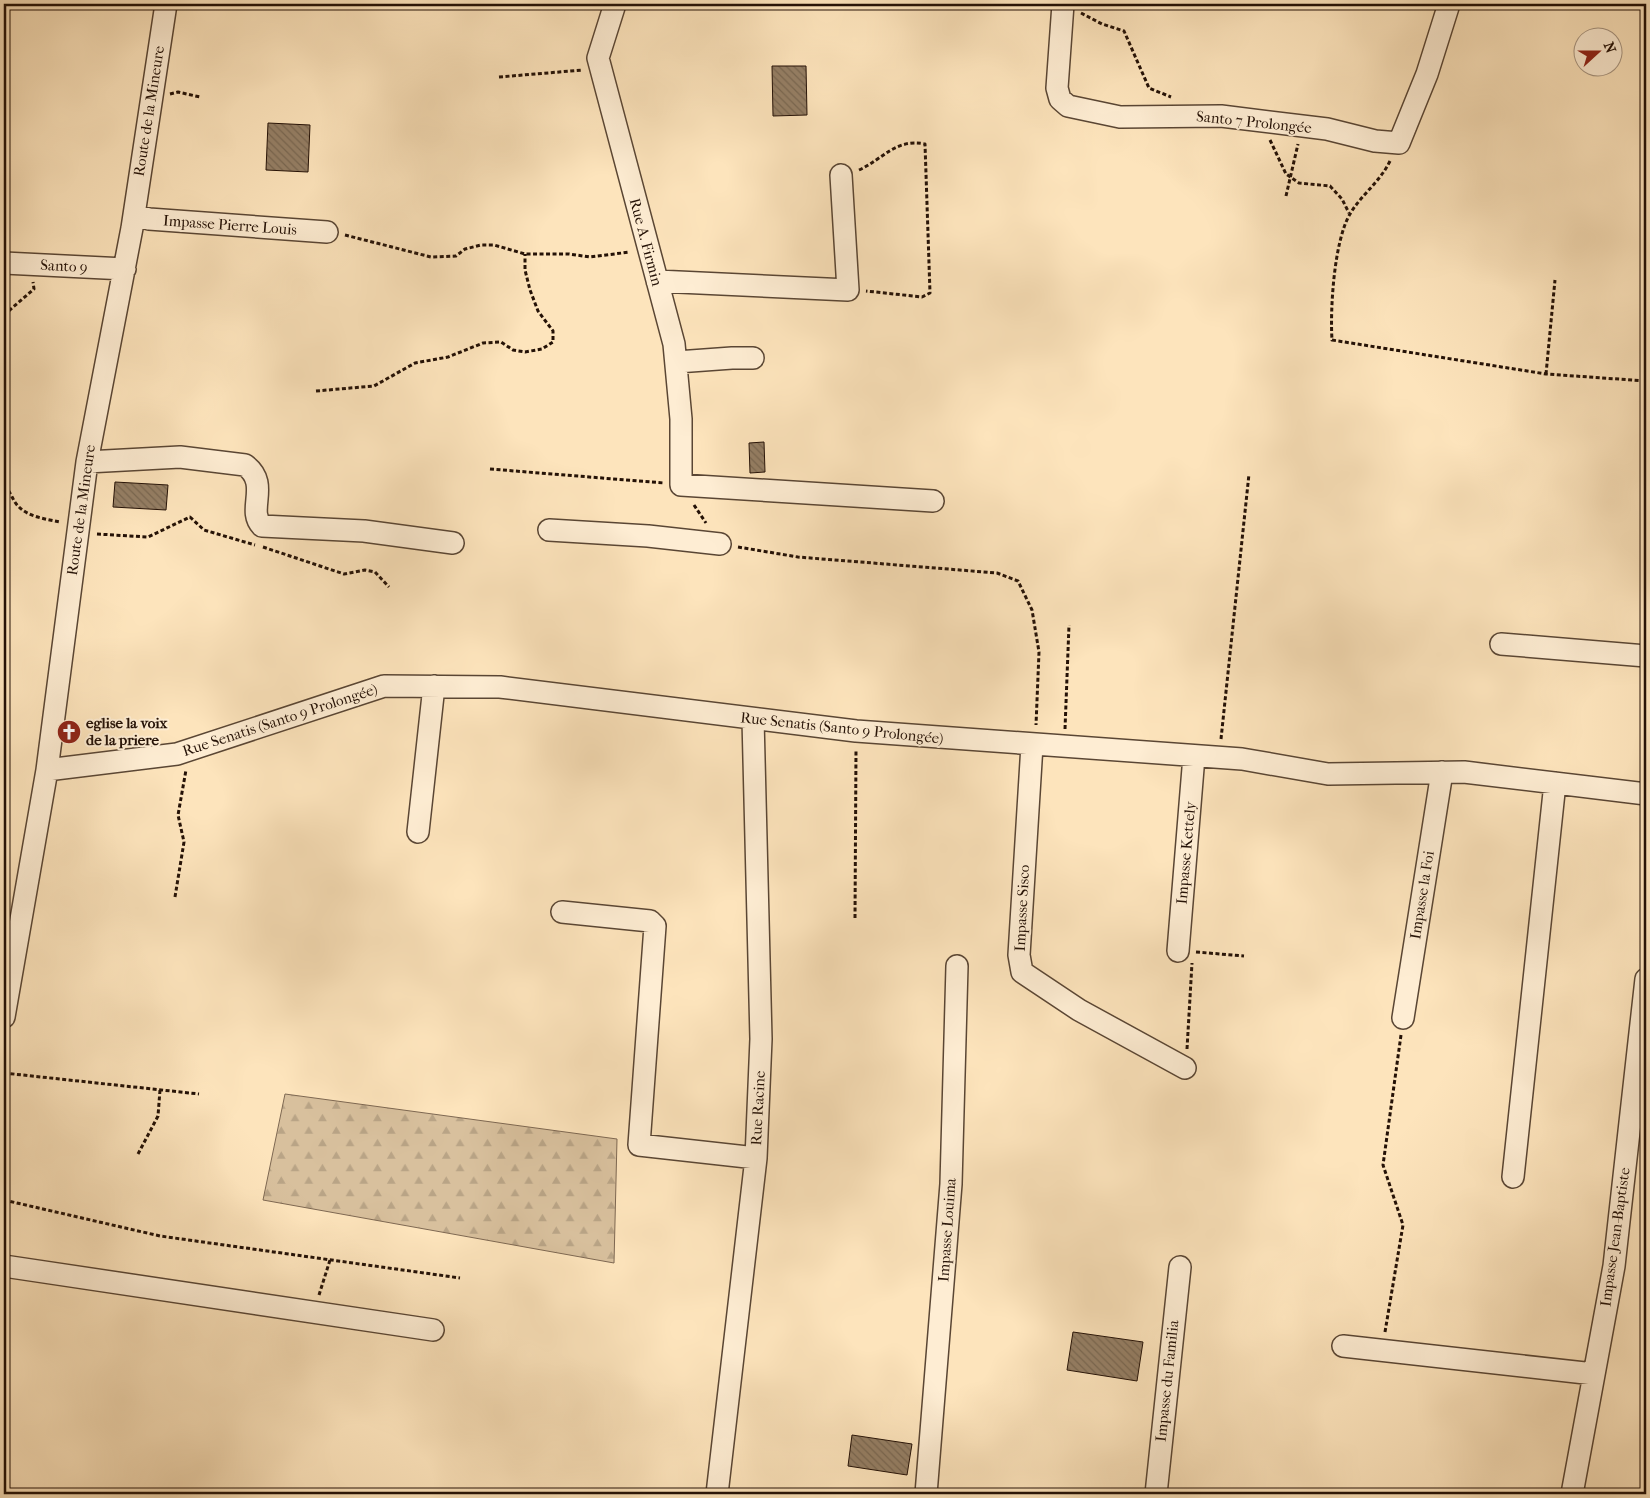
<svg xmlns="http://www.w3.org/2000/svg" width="1650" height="1498" viewBox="0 0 1650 1498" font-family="'IM FELL French Canon',serif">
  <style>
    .forest { fill: url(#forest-firs); stroke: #7e6852 }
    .building { fill: url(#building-back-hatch); stroke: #241106 }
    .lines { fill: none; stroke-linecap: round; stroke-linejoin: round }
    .minor-casing { stroke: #5a4634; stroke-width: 24 }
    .path { stroke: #241106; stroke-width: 3; stroke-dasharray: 4 2.5; stroke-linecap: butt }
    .minor { stroke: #feedd3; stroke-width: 21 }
    .labels { text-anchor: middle; stroke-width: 4; stroke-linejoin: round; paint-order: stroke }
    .street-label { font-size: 15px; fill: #241106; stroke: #feedd3 }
    .poi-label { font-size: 15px; font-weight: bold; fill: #241106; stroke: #feedd3; text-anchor: start }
  </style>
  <defs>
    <pattern id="forest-firs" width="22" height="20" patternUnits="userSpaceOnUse" patternTransform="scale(1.25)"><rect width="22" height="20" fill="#d8c09d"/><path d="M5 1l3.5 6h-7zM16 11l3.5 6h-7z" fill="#b9a486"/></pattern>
    <pattern id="building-back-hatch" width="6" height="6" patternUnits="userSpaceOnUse" patternTransform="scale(1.25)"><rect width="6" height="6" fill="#957f65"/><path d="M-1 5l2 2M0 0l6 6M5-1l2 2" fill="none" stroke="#796751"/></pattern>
  </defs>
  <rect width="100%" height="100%" fill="#fde4bc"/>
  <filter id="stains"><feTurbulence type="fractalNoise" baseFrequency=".004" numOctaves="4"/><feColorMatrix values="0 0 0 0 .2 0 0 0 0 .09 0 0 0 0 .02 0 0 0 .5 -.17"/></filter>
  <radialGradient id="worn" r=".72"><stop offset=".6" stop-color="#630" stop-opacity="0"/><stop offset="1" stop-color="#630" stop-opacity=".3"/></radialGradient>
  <path class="forest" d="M285,1094L617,1139L614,1263L263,1200Z"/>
  <path class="building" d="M772,66H806L807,115L773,116Z
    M268,123L310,125L308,172L266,170Z
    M764,442L765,472L750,473L749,443Z
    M115,482L168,485L166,510L113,507Z
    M1073,1332L1143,1342L1137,1381L1067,1370Z
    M852,1435L912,1444L907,1475L848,1466Z"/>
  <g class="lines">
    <g class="minor-casing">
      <path id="minor" d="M615,4L598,58L674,344L681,419V485L933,501
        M1063,4L1057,88L1060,99L1068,106L1120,117L1221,116L1327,129L1375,141L1399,143L1427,74L1449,4
        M134,215L149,219L327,232
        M4,263L125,269
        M657,281L848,290L841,175
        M677,362L732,358H753
        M87,462L180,457L245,465C271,484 246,510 262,526L364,531L453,543
        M549,530L648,536L720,544
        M1501,644L1646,656
        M1032,745L1019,955L1022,972L1079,1010L1185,1068
        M47,770L177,754L384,686L500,687L856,731L1242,759L1328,774L1464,772L1646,794
        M418,832L434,686
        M562,912L650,921L655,926L639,1145L756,1158
        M1178,951L1194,756
        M4,1017L47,770L87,462L132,228L166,4
        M1403,1018L1442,772
        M1513,1177L1555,783
        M4,1266L433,1330
        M1343,1346L1594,1374
        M717,1494L756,1158L761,1039L753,719
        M926,1494L951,1184L957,966
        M1156,1494L1180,1267
        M1572,1494L1614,1266L1646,979"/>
    </g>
    <path class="path" d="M1081,13L1102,24L1124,31L1149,88L1171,97
      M499,77L583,70
      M170,94L178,92L200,97
      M1270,140L1286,174L1299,183L1330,186L1342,199L1349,213
      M1390,161C1380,182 1361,195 1350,214C1334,241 1330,309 1332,340L1546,374L1646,381
      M859,170C883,159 896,138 925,144L930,293L922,297L866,291
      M1286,196L1298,144
      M345,235L431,257L456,256L465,249L481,245H494L525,254H569L590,257L630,252
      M4,315L34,289L33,282
      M4,337L5,339
      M1546,374L1555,280
      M316,391L374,386L415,363L448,357L483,343L501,342L513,350L525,352L542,349L553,342V331L538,311L530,290L525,270V254
      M490,469L664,483
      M4,486C11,491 12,500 18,506C28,517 46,519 60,522
      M694,505L706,523
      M97,534L148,537L190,517L204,530L255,545
      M263,547L344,574L365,570L375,572L389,587
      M738,547L798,557L997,573L1018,581L1032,610L1039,652L1036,725
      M1065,729L1069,625
      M1221,739L1249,474
      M175,897L184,842L178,815L186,770
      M855,918L856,750
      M1196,952L1244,956
      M1187,1049L1192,963
      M4,1073L199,1094
      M138,1154L158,1116L160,1090
      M4,1200L160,1236L460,1278
      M319,1295L330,1260
      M1385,1332L1403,1225L1383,1165L1401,1035"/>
    <use href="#minor" class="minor"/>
  </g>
  <defs>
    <g id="church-disc" transform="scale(1.25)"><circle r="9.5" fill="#8f2418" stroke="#feedd3"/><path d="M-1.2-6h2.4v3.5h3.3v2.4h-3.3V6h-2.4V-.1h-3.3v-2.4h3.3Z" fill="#fff"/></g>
  </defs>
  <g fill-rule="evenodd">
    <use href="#church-disc" x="69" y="732"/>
  </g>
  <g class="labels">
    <g class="street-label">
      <text transform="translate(149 111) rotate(-81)" y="5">Route de la Mineure</text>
      <text transform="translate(1254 122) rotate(6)" y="5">Santo 7 Prolongée</text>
      <text transform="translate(230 225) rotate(4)" y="5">Impasse Pierre Louis</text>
      <text transform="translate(646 242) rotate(75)" y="5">Rue A. Firmin</text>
      <text transform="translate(64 266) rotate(3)" y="5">Santo 9</text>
      <text transform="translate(81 510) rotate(-82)" y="5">Route de la Mineure</text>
      <text transform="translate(280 720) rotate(-18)" y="5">Rue Senatis (Santo 9 Prolongée)</text>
      <text transform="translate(842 728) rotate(6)" y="5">Rue Senatis (Santo 9 Prolongée)</text>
      <text transform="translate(1186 853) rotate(-85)" y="5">Impasse Kettely</text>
      <text transform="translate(1422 895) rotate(-81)" y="5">Impasse la Foi</text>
      <text transform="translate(1022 908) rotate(-87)" y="5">Impasse Sisco</text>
      <text transform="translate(758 1108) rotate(-87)" y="5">Rue Racine</text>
      <text transform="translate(947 1230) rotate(-86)" y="5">Impasse Louima</text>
      <text transform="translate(1615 1237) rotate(-82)" y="5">Impasse Jean-Baptiste</text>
      <text transform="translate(1167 1381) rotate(-84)" y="5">Impasse du Familia</text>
    </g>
    <g class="poi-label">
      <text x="86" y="728">eglise la voix<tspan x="86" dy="17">de la priere</tspan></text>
    </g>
  </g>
  <rect width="1650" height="1498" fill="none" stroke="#fde4bc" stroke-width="20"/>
  <rect x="5" y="5" width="1640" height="1488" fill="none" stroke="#241106" stroke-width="2.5"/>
  <rect x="10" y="10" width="1630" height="1478" fill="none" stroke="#241106"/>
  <g transform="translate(1598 52) rotate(69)"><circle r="24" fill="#feedd3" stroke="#a79581"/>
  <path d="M0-4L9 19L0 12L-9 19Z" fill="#8f2418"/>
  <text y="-8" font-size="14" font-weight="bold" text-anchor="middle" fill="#241106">N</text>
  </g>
  <rect width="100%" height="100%" filter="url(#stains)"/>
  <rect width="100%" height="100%" fill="url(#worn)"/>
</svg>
